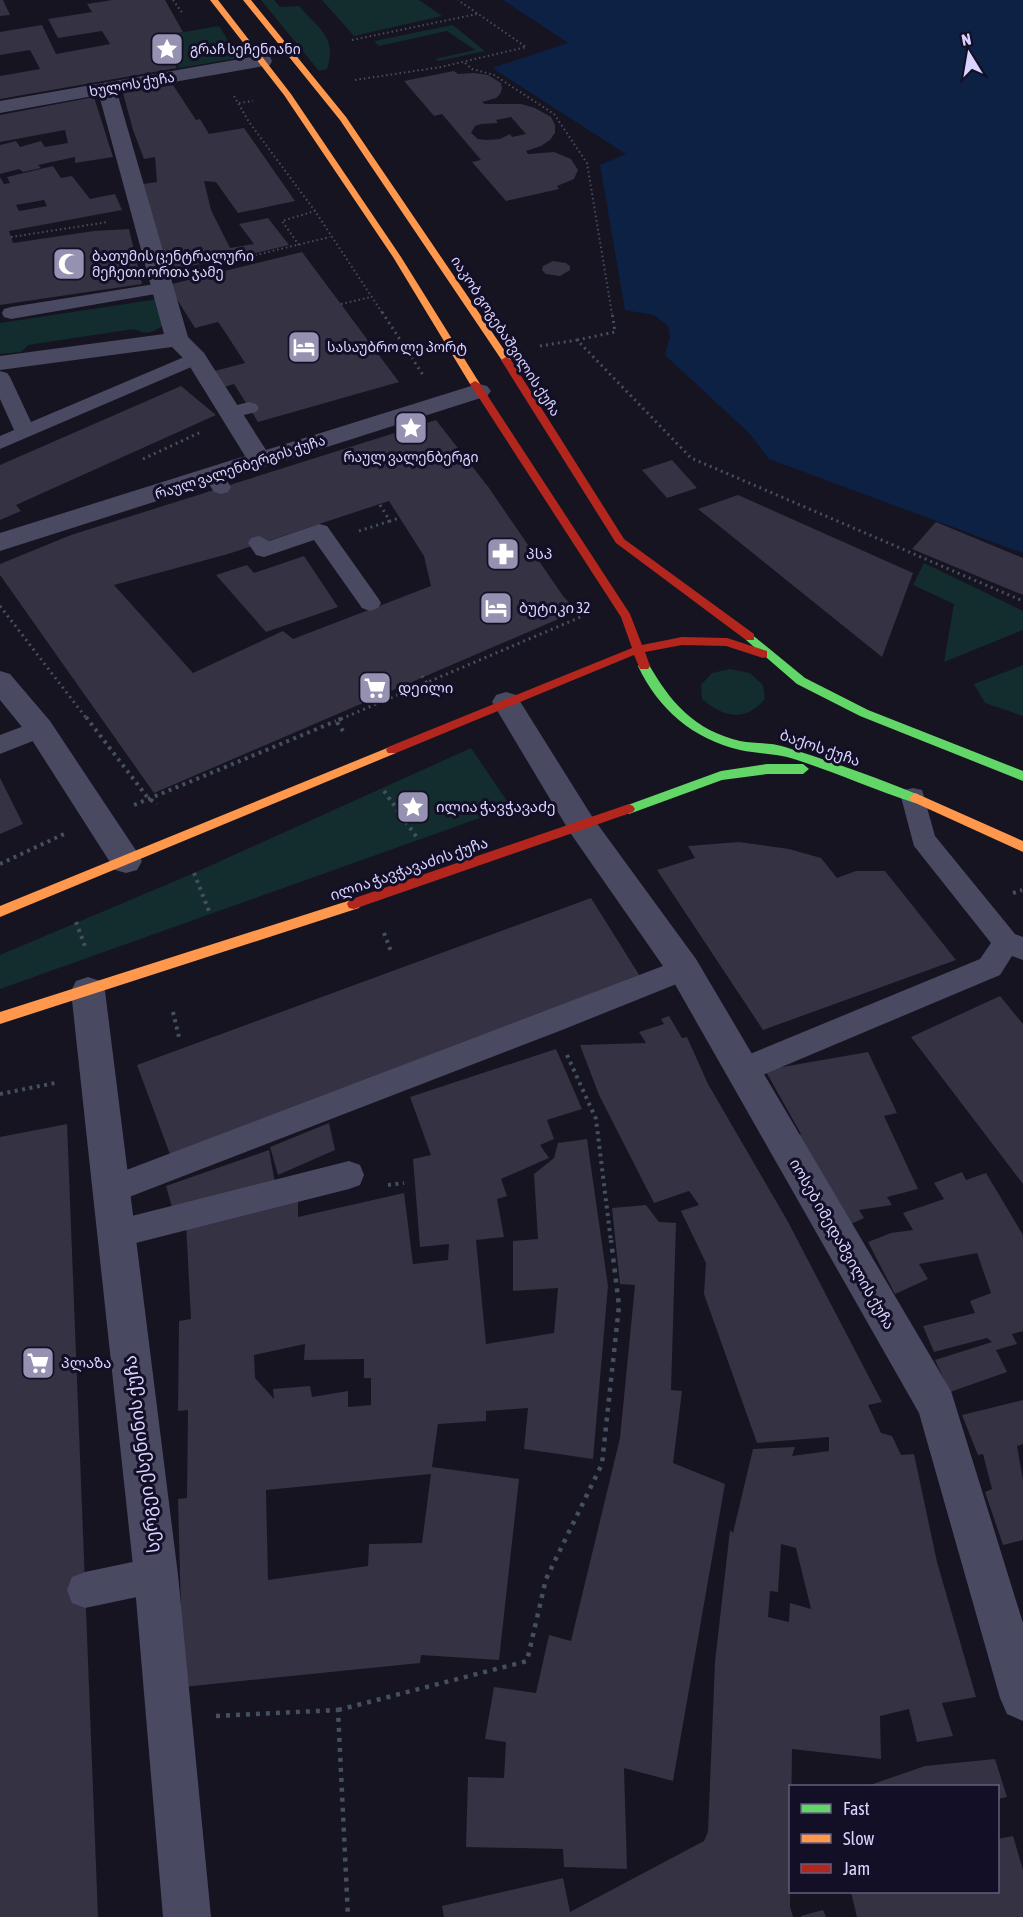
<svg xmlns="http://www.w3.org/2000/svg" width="1023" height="1917" viewBox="0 0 1023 1917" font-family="'Asap Condensed','Noto Sans Georgian',sans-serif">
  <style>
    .green { fill: #132c2d }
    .water { fill: #0d2144 }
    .building { fill: #343243; fill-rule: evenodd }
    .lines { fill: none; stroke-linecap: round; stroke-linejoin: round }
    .path-far3 { stroke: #44505f; stroke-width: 2; stroke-dasharray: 1.5 3; stroke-linecap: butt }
    .path-far2 { stroke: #44505f; stroke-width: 3; stroke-dasharray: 2 4; stroke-linecap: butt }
    .path-far1 { stroke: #44505f; stroke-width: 4; stroke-dasharray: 3 4.5; stroke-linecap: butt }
    .path { stroke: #44505f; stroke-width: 4.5; stroke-dasharray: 4 6; stroke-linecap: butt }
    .lane { fill: #4a4962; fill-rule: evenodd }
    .street { fill: #4a4962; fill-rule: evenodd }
    .fast { fill: #63d668; fill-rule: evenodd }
    .slow { fill: #ff974d; fill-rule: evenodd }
    .jam { fill: #b3261e; fill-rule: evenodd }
    .labels { text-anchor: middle; stroke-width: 6; stroke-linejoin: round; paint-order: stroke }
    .far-poi-label { font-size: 14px; fill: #d9d4ff; stroke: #130f26; text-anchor: start }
    .far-street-label { font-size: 14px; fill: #d9d4ff; stroke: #130f26 }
    .poi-label { font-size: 15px; fill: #d9d4ff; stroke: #130f26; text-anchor: start }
    .street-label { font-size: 15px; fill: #d9d4ff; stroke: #130f26 }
    .near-street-label { font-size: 18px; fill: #d9d4ff; stroke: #130f26 }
  </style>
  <rect width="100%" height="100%" fill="#161421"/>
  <path class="green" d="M261,0H274L280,7L299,6C318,28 338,38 327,69L319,71Z
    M322,0H419L442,16L354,36Z
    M453,25L485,51L438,61L435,59L475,50L447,31L379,46L374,41Z
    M219,26L239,58L179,68L161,36Z
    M158,299L166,323C155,332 147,336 134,329L28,345L21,352L0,354V323Z
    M924,563L1023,611V630L944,662L954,604L913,585Z
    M1023,665V716L985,703L974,684Z
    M730,669L750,673L763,685L765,699C745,722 724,718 702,699L701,685L712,673Z
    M471,748L511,807L0,989V955L194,873Z"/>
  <path class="water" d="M503,0H1023V553L769,459L750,434L665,355L670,337L668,326L654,315L625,310L600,165L626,154L492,68L568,43Z"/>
  <path class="building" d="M0,0H3L10,15L0,16Z
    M112,0H165L183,32L159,36L177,68L0,99V76L40,69L30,50L0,55V32L42,25L56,54L110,44L102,31L58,38L48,19L92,12L87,4Z
    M454,71L458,74L474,73L488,75L501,83L502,89L500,94L496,98L482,102L485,104H521L535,108L551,117L555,125V133L550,140L541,146L526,151L528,154L554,152L571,159L578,170L574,179L557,186L559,189L506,201L472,162L481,160L442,114L434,116L404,81ZM511,117L526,134L512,137L510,134L500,139L486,140L478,139L471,133L475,126L481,124L498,123L496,120Z
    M173,85L196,120L200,119L209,134L244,128L295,201L238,213L216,182L204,181L211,210L230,248L254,244L239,224L268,218L289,245L235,258L162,271L143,184L157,182L155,157L144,159L133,130L123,93Z
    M94,97L113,157L75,163V157L38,165L41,168L23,172L19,169L0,174V145L16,141L20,147L41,141L45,147L68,143L65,130L0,142V115Z
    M53,166L61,178L72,176L90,199L115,194L122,210L9,231L13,243L94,231L129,229L142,284L0,305V177L4,184L10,183L7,177ZM44,200L47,206L19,211L16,205Z
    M302,252L399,382L258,422L234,384L221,388L211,372L245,363L225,332L218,322L195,328L168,285Z
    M553,261L566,263L570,266V270L560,276L546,274L542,270L543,266Z
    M181,386L216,415L16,505L21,511L0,520V465Z
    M436,420L489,488L563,596L577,611L154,793L0,575V564L71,535ZM389,501L424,556L431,586L293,639L283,631L193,673L114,585L228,554Z
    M672,460L697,488L667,498L642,470Z
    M738,495L913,573L882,657L698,509Z
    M936,522L1023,558V595L912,549Z
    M304,556L338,607L266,632L216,575L247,565L254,573Z
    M0,778L23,824L0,834Z
    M739,842L789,849L821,858L837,878L856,871H885L956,960L763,1030L657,870L695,858L688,846Z
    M591,898L643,981L171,1157L137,1065Z
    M1000,996L1023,1024V1184L911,1037Z
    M669,1016L682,1038L687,1037L708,1084L787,1220L882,1402L868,1405L881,1433L892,1436L901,1455L914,1454L937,1562L976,1697L942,1703L953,1736L917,1742L909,1709L880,1716L881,1759L792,1749L790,1906L793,1917H444L442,1906L563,1878L570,1912L704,1841L708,1832L715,1662L730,1530L733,1533L753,1449L795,1447L792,1456L829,1451V1437L757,1443L704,1294L706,1263L681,1211L699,1205L689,1191L654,1203L599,1095L580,1045L646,1043L639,1032L664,1024L661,1019ZM781,1544L796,1548L811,1609L790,1603L789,1622L768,1617L770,1591L778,1592Z
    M556,1049L582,1109L547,1120L554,1139L540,1145L549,1158L501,1179L507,1196L497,1199L504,1237L476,1240L486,1344L554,1333L558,1288L513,1291V1241L538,1239L534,1174L554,1158L558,1143L587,1139L608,1286L593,1459L524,1449L528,1408L486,1411V1421L438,1424L432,1467L519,1479L499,1660L421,1655L420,1663L183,1687L178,1499L187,1498L188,1410L178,1411L179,1321L191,1319L186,1223L298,1199V1217L404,1193L413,1264L448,1260L449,1244L420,1247L413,1159L431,1155L410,1097ZM305,1344L304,1360L364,1359V1378H371V1405L348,1407V1391L312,1397L310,1386L273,1389L274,1399L255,1378L254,1355ZM431,1474L422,1543L369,1544L368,1566L268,1580L266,1490Z
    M868,1052L897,1113L884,1116L918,1189L887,1197L892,1205L859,1210L864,1218L851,1224L796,1137L801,1134L765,1070Z
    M329,1123L335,1150L278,1175L270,1147Z
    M67,1124L98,1917H0V1137Z
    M269,1150L275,1183L172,1207L166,1186Z
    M962,1172L966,1180L986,1173L1023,1235V1331L1012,1334L1017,1344L996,1350L1007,1372L950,1392L935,1360L992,1342L987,1338L934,1352L923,1326L975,1313L970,1301L991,1293L977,1253L919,1264L928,1279L895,1294L868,1242L891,1233L913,1230L903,1213L944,1199L934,1183Z
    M646,1205L659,1222L676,1223L671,1390L682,1391L673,1463L725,1484L673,1781L624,1768L627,1869L564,1867L563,1849L466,1847L468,1777L504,1778L506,1742L485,1739L494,1687L536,1693L549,1635L571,1641L620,1438L635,1285L620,1284L612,1208Z
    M1023,1400V1444L1017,1446L1023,1480V1540L1003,1545L985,1492L992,1489L983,1454L978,1455L962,1415Z
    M995,1759L1007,1797L998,1799V1786H867L925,1766Z
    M1013,1836L1023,1870V1917H857L851,1892H998V1839Z
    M823,1910L826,1917H801V1916Z"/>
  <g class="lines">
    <path class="path-far3" d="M173,0L183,14
      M352,40L477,14
      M465,63L472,69L494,75L554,114L587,163L612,314
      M355,80L441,67L526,47L458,0
      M234,96L249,122L315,211L383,314
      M239,103L253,101
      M11,237L108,222
      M299,245L282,221L315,211
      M194,270L330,237
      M341,304L371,297"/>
    <path class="path-far2" d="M382,312L423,375
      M577,340L615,332L612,312
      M540,346L577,340L691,458L1023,601
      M143,459L201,432
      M380,505L390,521L399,518
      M359,531L390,521
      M0,606L87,719
      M422,676L427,683
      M341,719L583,616"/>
    <path class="path-far1" d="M86,717L148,798L157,804
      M343,731L336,721L345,717
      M384,791L418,839
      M134,805L336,721
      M0,864L64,834
      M194,873L209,911
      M1013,893L1022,890
      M76,922L86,949
      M384,933L392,954
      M173,1012L179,1037
      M567,1055L596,1119L611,1242
      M0,1094L55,1083
      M388,1185L404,1183"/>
    <path class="path" d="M338,1710L527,1661L546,1579L602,1464L619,1306L611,1240
      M216,1716L338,1710L348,1917"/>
    <path class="lane" d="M161,283L167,284L170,288L167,292L11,319L4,317L2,313L4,309L11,307Z
      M196,352L203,354L206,358L203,362L0,449V436L14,430L0,399V371L7,373L10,377L31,422Z
      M249,402L256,404L259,408L256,412L232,418L225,416L222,412L225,408Z
      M213,469L220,470L231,487L228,492L221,494L214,492L203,475L206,470Z
      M319,524L327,526L378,598L381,603L378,608L370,611L362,608L314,540L264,557L256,555L248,543L251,538L259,536L269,541Z
      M40,720L48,723L52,729L48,735L0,754V735Z
      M913,788L922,790L935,836L1015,934L1023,937V960L1012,956L1000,975L753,1079L743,1082L733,1079L729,1070L733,1061L980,959L991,943L914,846L901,797L904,790Z
      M684,958L694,961L698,969L694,977L562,1030L111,1204L100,1200L96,1190L100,1180Z
      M349,1161L360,1165L364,1175L360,1185L349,1189L116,1248L105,1244L101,1234L105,1224L116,1220Z
      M156,1557L168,1563L174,1575L168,1587L156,1593L85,1608L72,1603L67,1590L72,1577L85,1572Z"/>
    <path class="street" d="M263,55L270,57L272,61L270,65L117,92L188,337L204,353L266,450L471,386L479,384L487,386L491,391L487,396L0,551V533L245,456L187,362L172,347L0,370V356L164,334L99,95L0,113V101Z
      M0,671L10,674L50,721L137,852L142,861L137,870L126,873L115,870L30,737L0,700Z
      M506,692L516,695L593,818L696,959L951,1391L1023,1623V1721L1007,1714L1000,1698L919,1413L672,979L571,834L492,702L496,695Z
      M88,977L100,981L105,991L178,1575L211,1917H163L134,1575L71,991L76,981Z"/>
    <path class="fast" d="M750,633L805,678L868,710L1023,771V781L860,716L797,684L746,640L744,637Z
      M644,662L648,663C670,702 694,730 740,741C755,744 770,742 785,747C830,761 875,777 919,795L921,798L915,803C874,790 835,772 794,759C776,753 759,754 740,750C693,739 658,709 638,666Z
      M767,764H803L809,769L803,774H767L722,780L629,814L623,809L625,806L721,771Z"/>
    <path class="slow" d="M210,0H218L291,94L401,257L480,384L478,386L470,384L393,257L284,95Z
      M243,0H251L346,117L511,360L509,362H503L340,120Z
      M392,746L396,747L398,750L396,753L0,917V906Z
      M915,793L1023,841V852L911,801L909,798Z
      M354,899L359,900L361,904L359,908L0,1024V1012Z"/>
    <path class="jam" d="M506,357L511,360L624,539L754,634V640H746L616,543L501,360Z
      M475,381L480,384L630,614L642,645L682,637L727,638L767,651V657L763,658L726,646L682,645L645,652L650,666L648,669H640L634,655L396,753H388L386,750L388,747L632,648L621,617L470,384Z
      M629,804L633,806L635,809L633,812L354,909L349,908L347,904L349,900Z"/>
  </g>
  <defs>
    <g id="sight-square" transform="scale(1.725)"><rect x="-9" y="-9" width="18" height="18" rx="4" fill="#9591b1" stroke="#130f26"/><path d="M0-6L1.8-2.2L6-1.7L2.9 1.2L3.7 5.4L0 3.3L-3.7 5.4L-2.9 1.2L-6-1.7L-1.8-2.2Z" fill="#fff"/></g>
    <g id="mosque-square" transform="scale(1.725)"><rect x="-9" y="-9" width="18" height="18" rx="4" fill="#9591b1" stroke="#130f26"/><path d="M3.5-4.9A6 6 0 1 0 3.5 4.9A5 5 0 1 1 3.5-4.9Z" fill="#fff"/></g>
    <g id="hotel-square" transform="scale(1.725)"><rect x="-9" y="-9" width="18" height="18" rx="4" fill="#9591b1" stroke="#130f26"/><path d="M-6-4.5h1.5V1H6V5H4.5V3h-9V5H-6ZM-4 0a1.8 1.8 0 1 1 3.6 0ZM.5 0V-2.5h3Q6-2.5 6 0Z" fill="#fff"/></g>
    <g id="pharmacy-square" transform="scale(1.725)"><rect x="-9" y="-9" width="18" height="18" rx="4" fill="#9591b1" stroke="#130f26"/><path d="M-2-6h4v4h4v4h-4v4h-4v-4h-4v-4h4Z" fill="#fff"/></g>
    <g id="supermarket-square" transform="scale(1.725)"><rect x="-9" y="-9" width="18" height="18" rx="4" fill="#9591b1" stroke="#130f26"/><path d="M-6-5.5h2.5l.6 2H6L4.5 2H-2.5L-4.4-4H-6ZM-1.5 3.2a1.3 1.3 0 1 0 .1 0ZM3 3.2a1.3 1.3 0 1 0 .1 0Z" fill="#fff"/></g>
  </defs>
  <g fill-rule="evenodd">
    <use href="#sight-square" x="167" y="49"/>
    <use href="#mosque-square" x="69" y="264"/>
    <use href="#hotel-square" x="304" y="347"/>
    <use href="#sight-square" x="411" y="428"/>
    <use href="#pharmacy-square" x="503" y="554"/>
    <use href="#hotel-square" x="496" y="608"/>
    <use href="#supermarket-square" x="375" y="688"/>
    <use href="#sight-square" x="413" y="807"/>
    <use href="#supermarket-square" x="38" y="1363"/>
  </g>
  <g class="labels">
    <g class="far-poi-label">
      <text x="190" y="54">გრაჩ სეჩენიანი</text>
      <text x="92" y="261">ბათუმის ცენტრალური<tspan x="92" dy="16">მეჩეთი ორთა ჯამე</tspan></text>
      <text x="327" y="352">სასაუბრო ლე პორტ</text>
      <text x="411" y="462" text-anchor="middle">რაულ ვალენბერგი</text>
    </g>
    <g class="far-street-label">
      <text transform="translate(132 84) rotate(-10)" y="5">ხულოს ქუჩა</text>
      <text transform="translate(506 336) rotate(57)" y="5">იაკობ გოგებაშვილის ქუჩა</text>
      <text transform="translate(240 467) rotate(-18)" y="5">რაულ ვალენბერგის ქუჩა</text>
    </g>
    <g class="poi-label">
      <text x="526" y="559">პსპ</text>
      <text x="519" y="613">ბუტიკი 32</text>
      <text x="398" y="693">დეილი</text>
      <text x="436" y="812">ილია ჭავჭავაძე</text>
      <text x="61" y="1368">პლაზა</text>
    </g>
    <g class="street-label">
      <text transform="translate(820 748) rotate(19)" y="5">ბაქოს ქუჩა</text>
      <text transform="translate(409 869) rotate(-19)" y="5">ილია ჭავჭავაძის ქუჩა</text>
      <text transform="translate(842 1244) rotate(60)" y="5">იოსებ იმედაშვილის ქუჩა</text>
    </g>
    <g class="near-street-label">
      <text transform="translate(142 1454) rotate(-97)" y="6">სერგეი ესენინის ქუჩა</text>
    </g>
  </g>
  <rect x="789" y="1785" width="210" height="108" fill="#130f26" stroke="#625e7d" stroke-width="1.5"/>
  <rect x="801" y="1804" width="30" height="9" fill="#63d668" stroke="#625e7d" stroke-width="1.5"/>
  <text x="843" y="1815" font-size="18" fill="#d9d4ff">Fast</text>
  <rect x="801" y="1834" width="30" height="9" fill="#ff974d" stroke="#625e7d" stroke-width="1.5"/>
  <text x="843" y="1845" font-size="18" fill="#d9d4ff">Slow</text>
  <rect x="801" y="1864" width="30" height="9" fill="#b3261e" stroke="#625e7d" stroke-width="1.5"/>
  <text x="843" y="1875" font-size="18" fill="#d9d4ff">Jam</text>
  <g transform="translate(969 54) rotate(349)" stroke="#130f26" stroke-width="4.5" paint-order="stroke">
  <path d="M0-4.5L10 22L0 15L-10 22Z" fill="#d9d4ff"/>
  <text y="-9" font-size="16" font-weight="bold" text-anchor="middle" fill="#d9d4ff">N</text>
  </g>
</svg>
